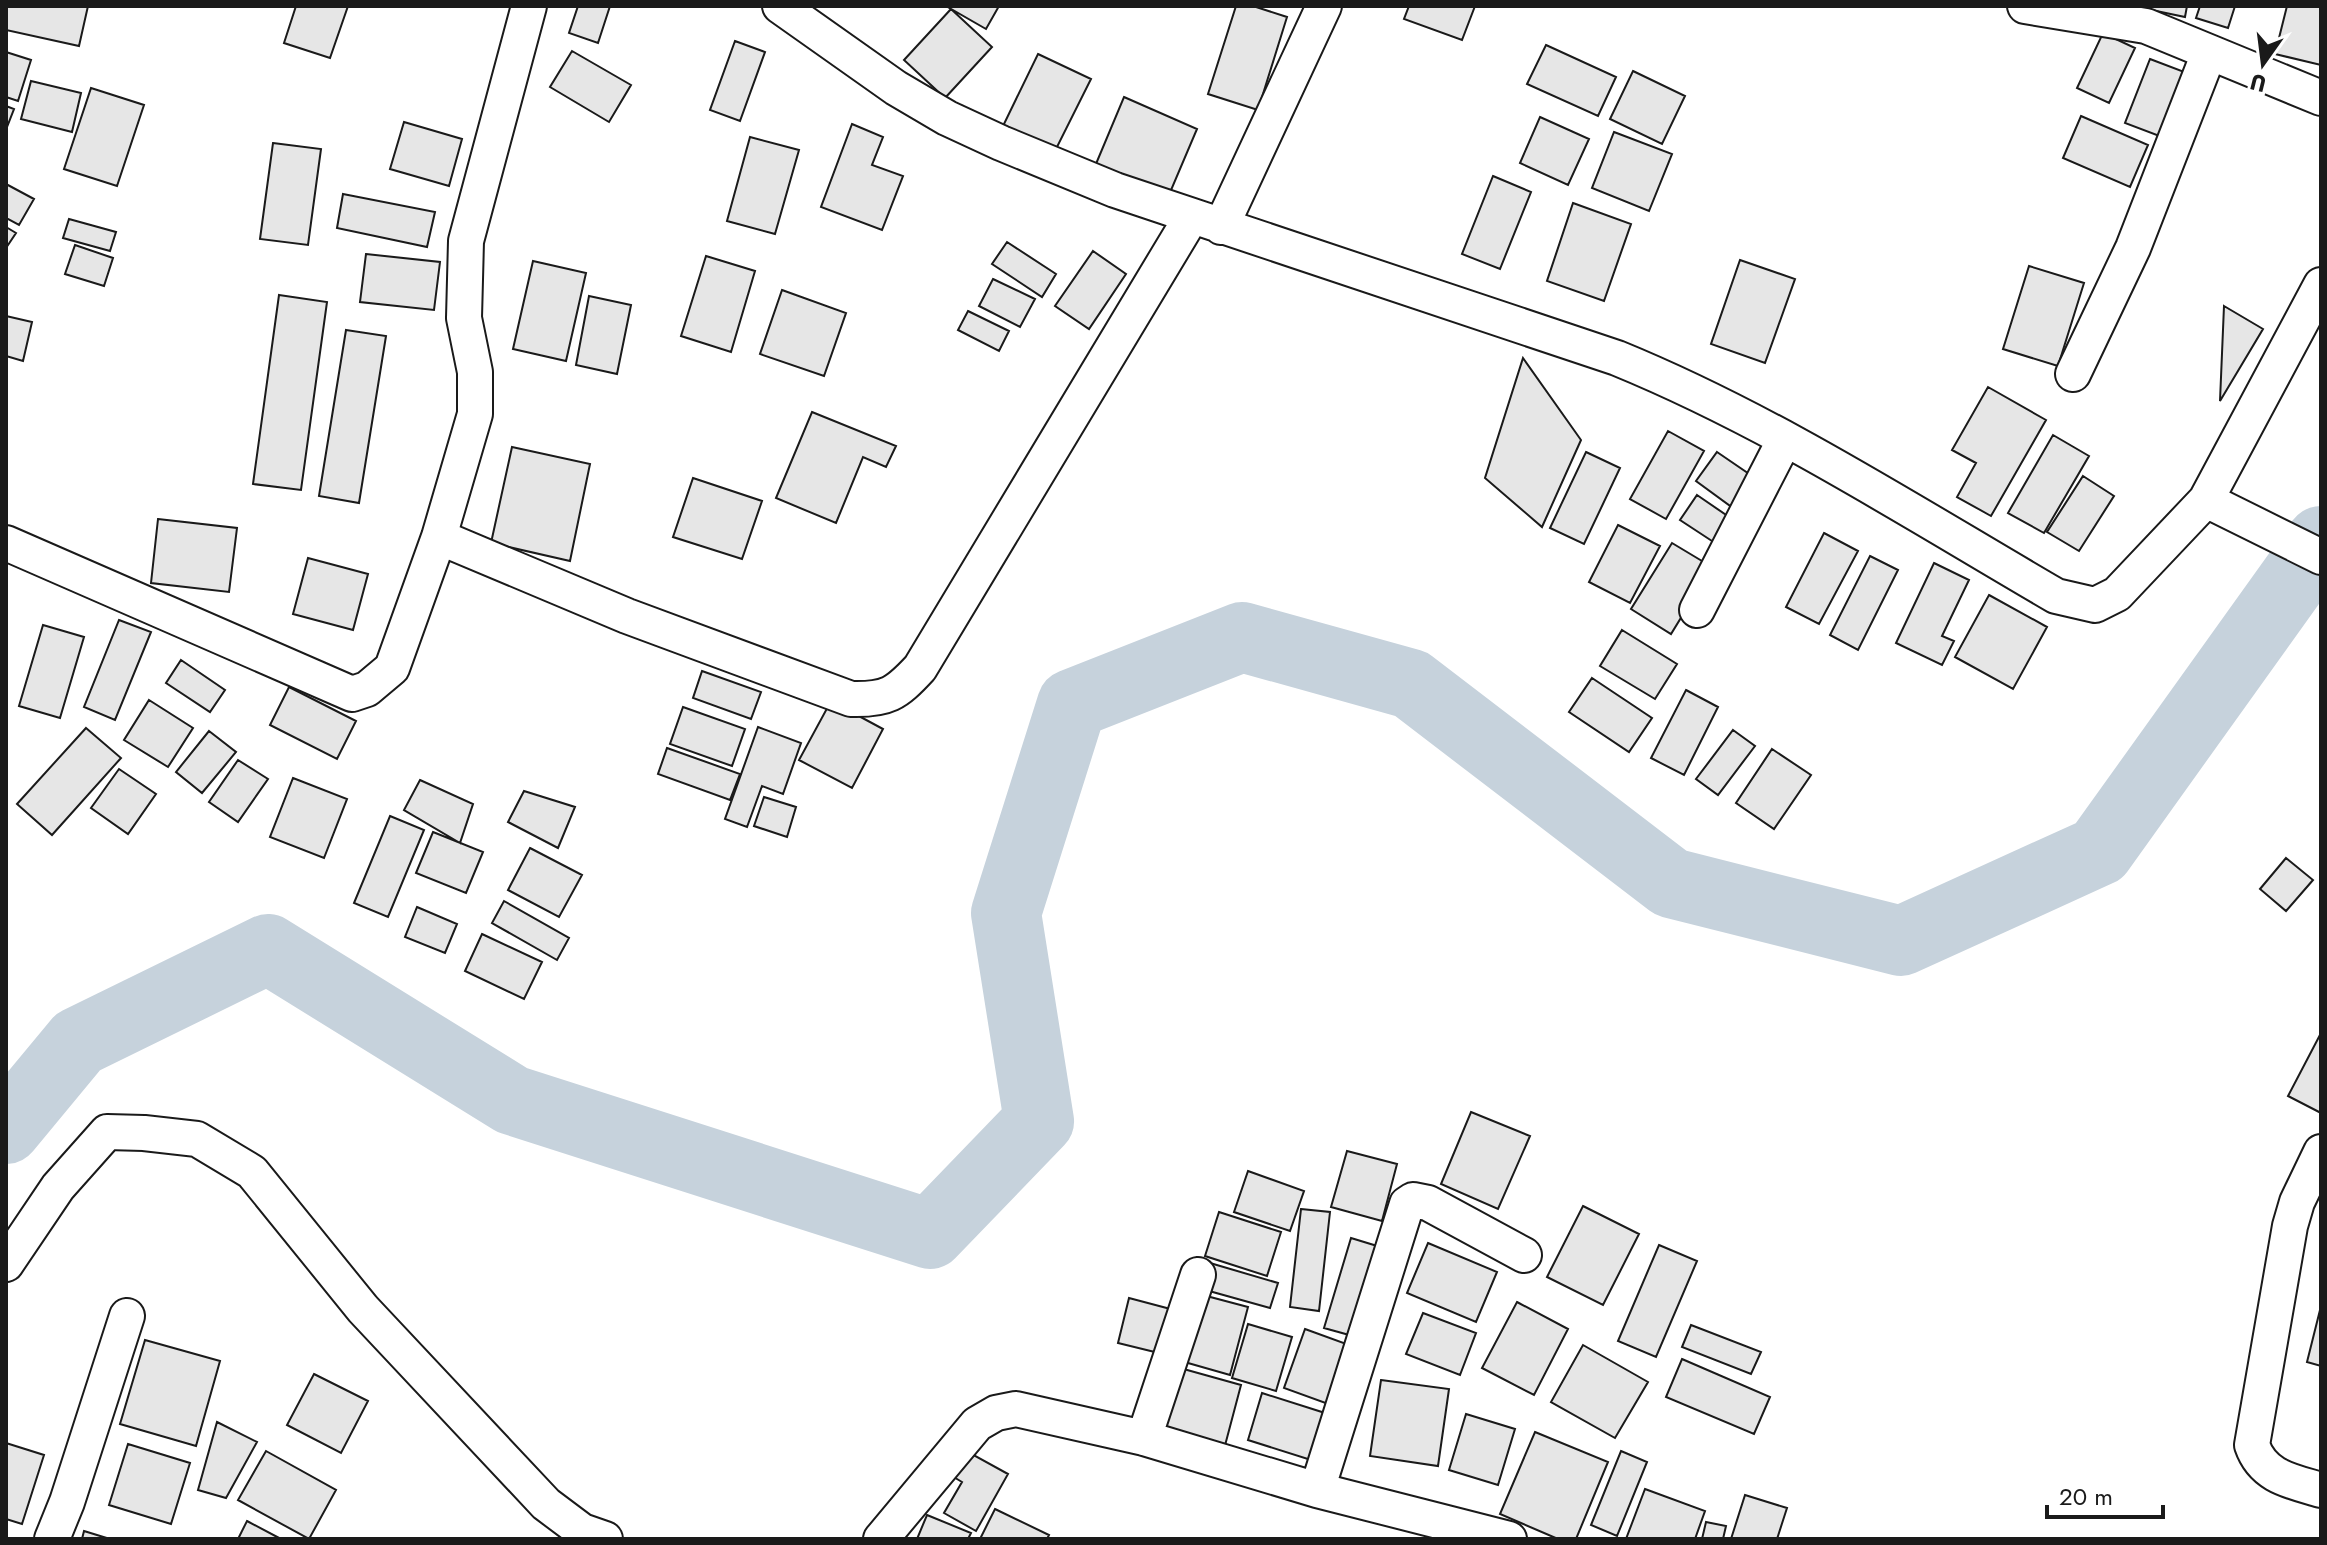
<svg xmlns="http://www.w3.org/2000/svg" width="2327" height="1545" viewBox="0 0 2327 1545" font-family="Jost,sans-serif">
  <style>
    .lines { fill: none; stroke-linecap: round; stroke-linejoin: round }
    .river { stroke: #c6d2dc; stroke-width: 70 }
    .building { fill: #e6e6e6; stroke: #1a1a1a; stroke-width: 2 }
    .minor-casing { stroke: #1a1a1a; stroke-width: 38 }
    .minor { stroke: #fff; stroke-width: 34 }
  </style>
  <rect width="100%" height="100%" fill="#fff"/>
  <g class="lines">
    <path class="river" d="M6,1129L78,1042L268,949L512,1100L930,1234L1039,1121L1006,913L1072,704L1242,637L1411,684L1671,883L1901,941L2099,851L2321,541"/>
  </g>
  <path class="building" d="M6,6H88L79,46L6,30Z
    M296,6H348L330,58L284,43Z
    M578,6H610L598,43L569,33Z
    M946,6H999L986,29Z
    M1236,6H1253L1287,17L1258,110L1208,94Z
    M1409,6H1475L1462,40L1404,19Z
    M2143,6H2187L2185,17L2142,8Z
    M2200,6H2235L2228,28L2196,18Z
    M2287,6H2321V65L2275,54Z
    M951,9L992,47L945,98L904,60Z
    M2103,33L2135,48L2109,103L2077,88Z
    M735,41L765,52L740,121L710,110Z
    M1546,45L1616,77L1598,116L1527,84Z
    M572,51L631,85L609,122L550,87Z
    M6,52L31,60L18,101L6,97Z
    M1038,54L1091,79L1055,151L1003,126Z
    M2150,59L2187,73L2162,137L2125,123Z
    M1633,71L1685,96L1662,144L1610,119Z
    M31,81L81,93L72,132L21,119Z
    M91,88L144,105L117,186L64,169Z
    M1124,97L1197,129L1166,202L1093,171Z
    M6,106L14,109L7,127H6Z
    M2081,116L2148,145L2130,187L2063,158Z
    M1540,117L1589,139L1568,185L1520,163Z
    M404,122L462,139L449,186L390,169Z
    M852,124L883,137L872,165L903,176L882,230L821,207Z
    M1614,132L1672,154L1649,211L1592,188Z
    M750,137L799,150L775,234L727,221Z
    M273,143L321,149L308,245L260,239Z
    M1493,176L1531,192L1500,269L1462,254Z
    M6,184L34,199L19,225L6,218Z
    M343,194L435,212L427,247L337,228Z
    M1573,203L1631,224L1604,301L1547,281Z
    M69,219L116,232L110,251L63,238Z
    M6,227L16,233L6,248Z
    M1007,242L1056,274L1042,297L992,264Z
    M75,245L113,258L104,286L65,274Z
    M1093,251L1126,274L1089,329L1055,306Z
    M366,254L440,262L434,310L360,302Z
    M706,256L755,271L731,352L681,336Z
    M1740,260L1795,279L1765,363L1711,344Z
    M533,261L586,273L566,361L513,349Z
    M2029,266L2084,283L2058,366L2003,349Z
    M993,279L1035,299L1020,327L979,306Z
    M782,290L846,313L824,376L760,354Z
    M279,295L327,302L301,490L253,484Z
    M589,296L631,305L617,374L576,365Z
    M2224,306L2263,329L2220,401Z
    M968,311L1009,331L999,351L958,330Z
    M6,316L32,322L23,361L6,356Z
    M346,330L386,336L359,503L319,496Z
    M1523,358L1581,440L1542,527L1485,478Z
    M1988,387L2046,420L1991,516L1957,497L1976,463L1952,450Z
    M812,412L896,446L886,467L863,457L836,523L776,498Z
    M1668,431L1704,451L1666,519L1630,499Z
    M2053,435L2089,456L2044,533L2008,513Z
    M512,447L590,464L570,561L491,543Z
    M1586,452L1620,468L1584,544L1550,528Z
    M1717,452L1755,478L1733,508L1696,481Z
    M2083,476L2114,496L2079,551L2047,532Z
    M693,478L762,501L742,559L673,537Z
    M1697,495L1732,519L1715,543L1680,520Z
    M158,519L237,528L229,592L151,583Z
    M1618,525L1660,546L1630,603L1589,582Z
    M1824,533L1858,551L1819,624L1786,607Z
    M1672,543L1712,567L1671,634L1631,609Z
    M1870,556L1898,570L1858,650L1830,635Z
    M308,558L368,574L353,630L293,614Z
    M1934,563L1969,580L1942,636L1954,641L1942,665L1896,643Z
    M1989,595L2047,627L2013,689L1955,657Z
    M119,620L151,632L115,720L84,707Z
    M43,625L84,637L60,718L19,706Z
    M1622,630L1677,664L1655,699L1600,666Z
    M181,660L225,690L210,712L166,683Z
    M702,671L761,692L751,719L693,698Z
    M1592,678L1652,718L1629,752L1569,712Z
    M289,687L356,721L337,759L270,725Z
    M1686,690L1718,707L1684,775L1651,758Z
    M149,700L193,728L168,767L124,740Z
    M831,701L883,729L852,788L799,760Z
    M683,707L745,729L732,766L670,744Z
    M758,727L801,743L783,794L762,786L747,827L725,819Z
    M86,728L121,758L52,835L17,804Z
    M1733,730L1755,746L1718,795L1696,779Z
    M209,731L236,752L202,793L176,772Z
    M667,748L740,774L730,800L658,774Z
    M1772,749L1811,775L1774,829L1736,803Z
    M238,760L268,779L238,822L209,802Z
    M119,769L156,794L128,834L91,808Z
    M293,778L347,799L324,858L270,837Z
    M420,780L473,804L460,843L404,810Z
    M524,791L575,807L558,848L508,822Z
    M764,797L796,807L787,837L754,826Z
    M390,816L424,830L388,917L354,903Z
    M433,832L483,852L466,893L416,873Z
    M530,848L582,875L559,917L508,890Z
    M2286,858L2313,880L2286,911L2260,889Z
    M504,901L569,938L557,960L492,923Z
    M417,907L457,924L445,953L405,937Z
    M482,934L542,962L524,999L465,971Z
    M2321,1033V1113L2288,1096Z
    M1471,1112L1530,1136L1498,1209L1441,1184Z
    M1347,1151L1397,1164L1382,1221L1331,1207Z
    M1248,1171L1304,1191L1290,1231L1234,1212Z
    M1583,1206L1639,1234L1603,1305L1547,1277Z
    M1301,1209L1330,1212L1319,1311L1290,1307Z
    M1219,1212L1281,1232L1267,1276L1205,1256Z
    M1351,1238L1387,1249L1360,1338L1324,1328Z
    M1428,1243L1497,1272L1476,1322L1407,1293Z
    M1659,1245L1697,1261L1656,1357L1618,1341Z
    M1210,1263L1278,1283L1270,1308L1202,1289Z
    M1199,1294L1248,1307L1230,1375L1181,1361Z
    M1129,1298L1178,1311L1167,1355L1118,1343Z
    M1517,1302L1568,1329L1534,1395L1482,1368Z
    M2321,1306V1366L2307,1362Z
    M1423,1313L1476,1333L1460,1375L1406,1354Z
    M1248,1324L1292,1337L1276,1391L1232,1378Z
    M1691,1325L1761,1352L1751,1374L1682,1347Z
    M1305,1329L1352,1346L1331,1405L1284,1388Z
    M145,1340L220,1361L196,1446L120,1424Z
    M1583,1345L1648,1382L1615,1438L1551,1402Z
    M1682,1359L1770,1397L1754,1434L1666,1397Z
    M1180,1368L1241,1385L1223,1453L1161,1436Z
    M314,1374L368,1401L341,1453L287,1425Z
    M1381,1380L1449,1389L1438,1466L1370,1456Z
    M1262,1393L1325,1413L1311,1460L1248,1440Z
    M1466,1414L1515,1429L1498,1485L1449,1470Z
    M217,1422L257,1442L226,1498L198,1490Z
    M1535,1432L1608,1462L1576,1539H1558L1500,1514Z
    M6,1443L44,1455L22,1524L6,1519Z
    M128,1444L190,1463L171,1524L109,1505Z
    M961,1448L1008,1474L976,1531L944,1513L962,1482L947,1473Z
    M266,1451L336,1490L309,1539L238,1500Z
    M1621,1451L1647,1462L1617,1536L1591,1525Z
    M1645,1489L1705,1511L1695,1539H1626Z
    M1745,1495L1787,1508L1777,1539H1731Z
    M995,1509L1049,1535L1047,1539H980Z
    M927,1515L971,1533L968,1539H917Z
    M247,1521L281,1539H238Z
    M1706,1522L1726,1526L1723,1539H1702Z
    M84,1531L110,1539H82Z"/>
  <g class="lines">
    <g class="minor-casing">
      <path id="minor" d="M780,6L896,88L947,118L1001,143L1115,190L1617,358C1771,421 1913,513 2056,596L2095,605L2117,594L2206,500L2321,557
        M2025,6L2146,26L2321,98
        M1221,227L1324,6
        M2073,374L2133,248L2209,53
        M2206,500L2321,285
        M439,537L627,616L851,699C887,700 896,694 920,668L1192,216
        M6,543L352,694L367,689L392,668L439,537L475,414V372L464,318L466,241L529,6
        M1697,610L1785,439
        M2321,1152L2297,1202L2290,1226L2252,1445C2263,1477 2291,1481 2321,1490
        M6,1264L58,1187L107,1132L144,1133L197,1139L252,1172L363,1309L546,1504L582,1531L605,1539
        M1144,1438L1198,1275
        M1317,1490L1407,1204L1413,1200L1428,1203L1524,1255
        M52,1539L67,1502L127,1316
        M881,1539L977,1424L996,1413L1016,1409L1144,1438L1317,1490L1509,1539"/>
    </g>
    <use href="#minor" class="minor"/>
  </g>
  <rect width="2327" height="1545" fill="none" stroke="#1a1a1a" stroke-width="16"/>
  <g transform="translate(2263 64) rotate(194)" stroke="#ffffff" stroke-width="6" paint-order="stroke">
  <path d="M0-6L14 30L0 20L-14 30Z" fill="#1a1a1a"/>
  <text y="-12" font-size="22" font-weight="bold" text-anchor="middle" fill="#1a1a1a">U</text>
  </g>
  <path d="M2047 1505v12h116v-12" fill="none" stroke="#1a1a1a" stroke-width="4"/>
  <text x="2059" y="1505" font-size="24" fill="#1a1a1a" stroke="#ffffff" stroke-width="6" paint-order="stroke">20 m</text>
</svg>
